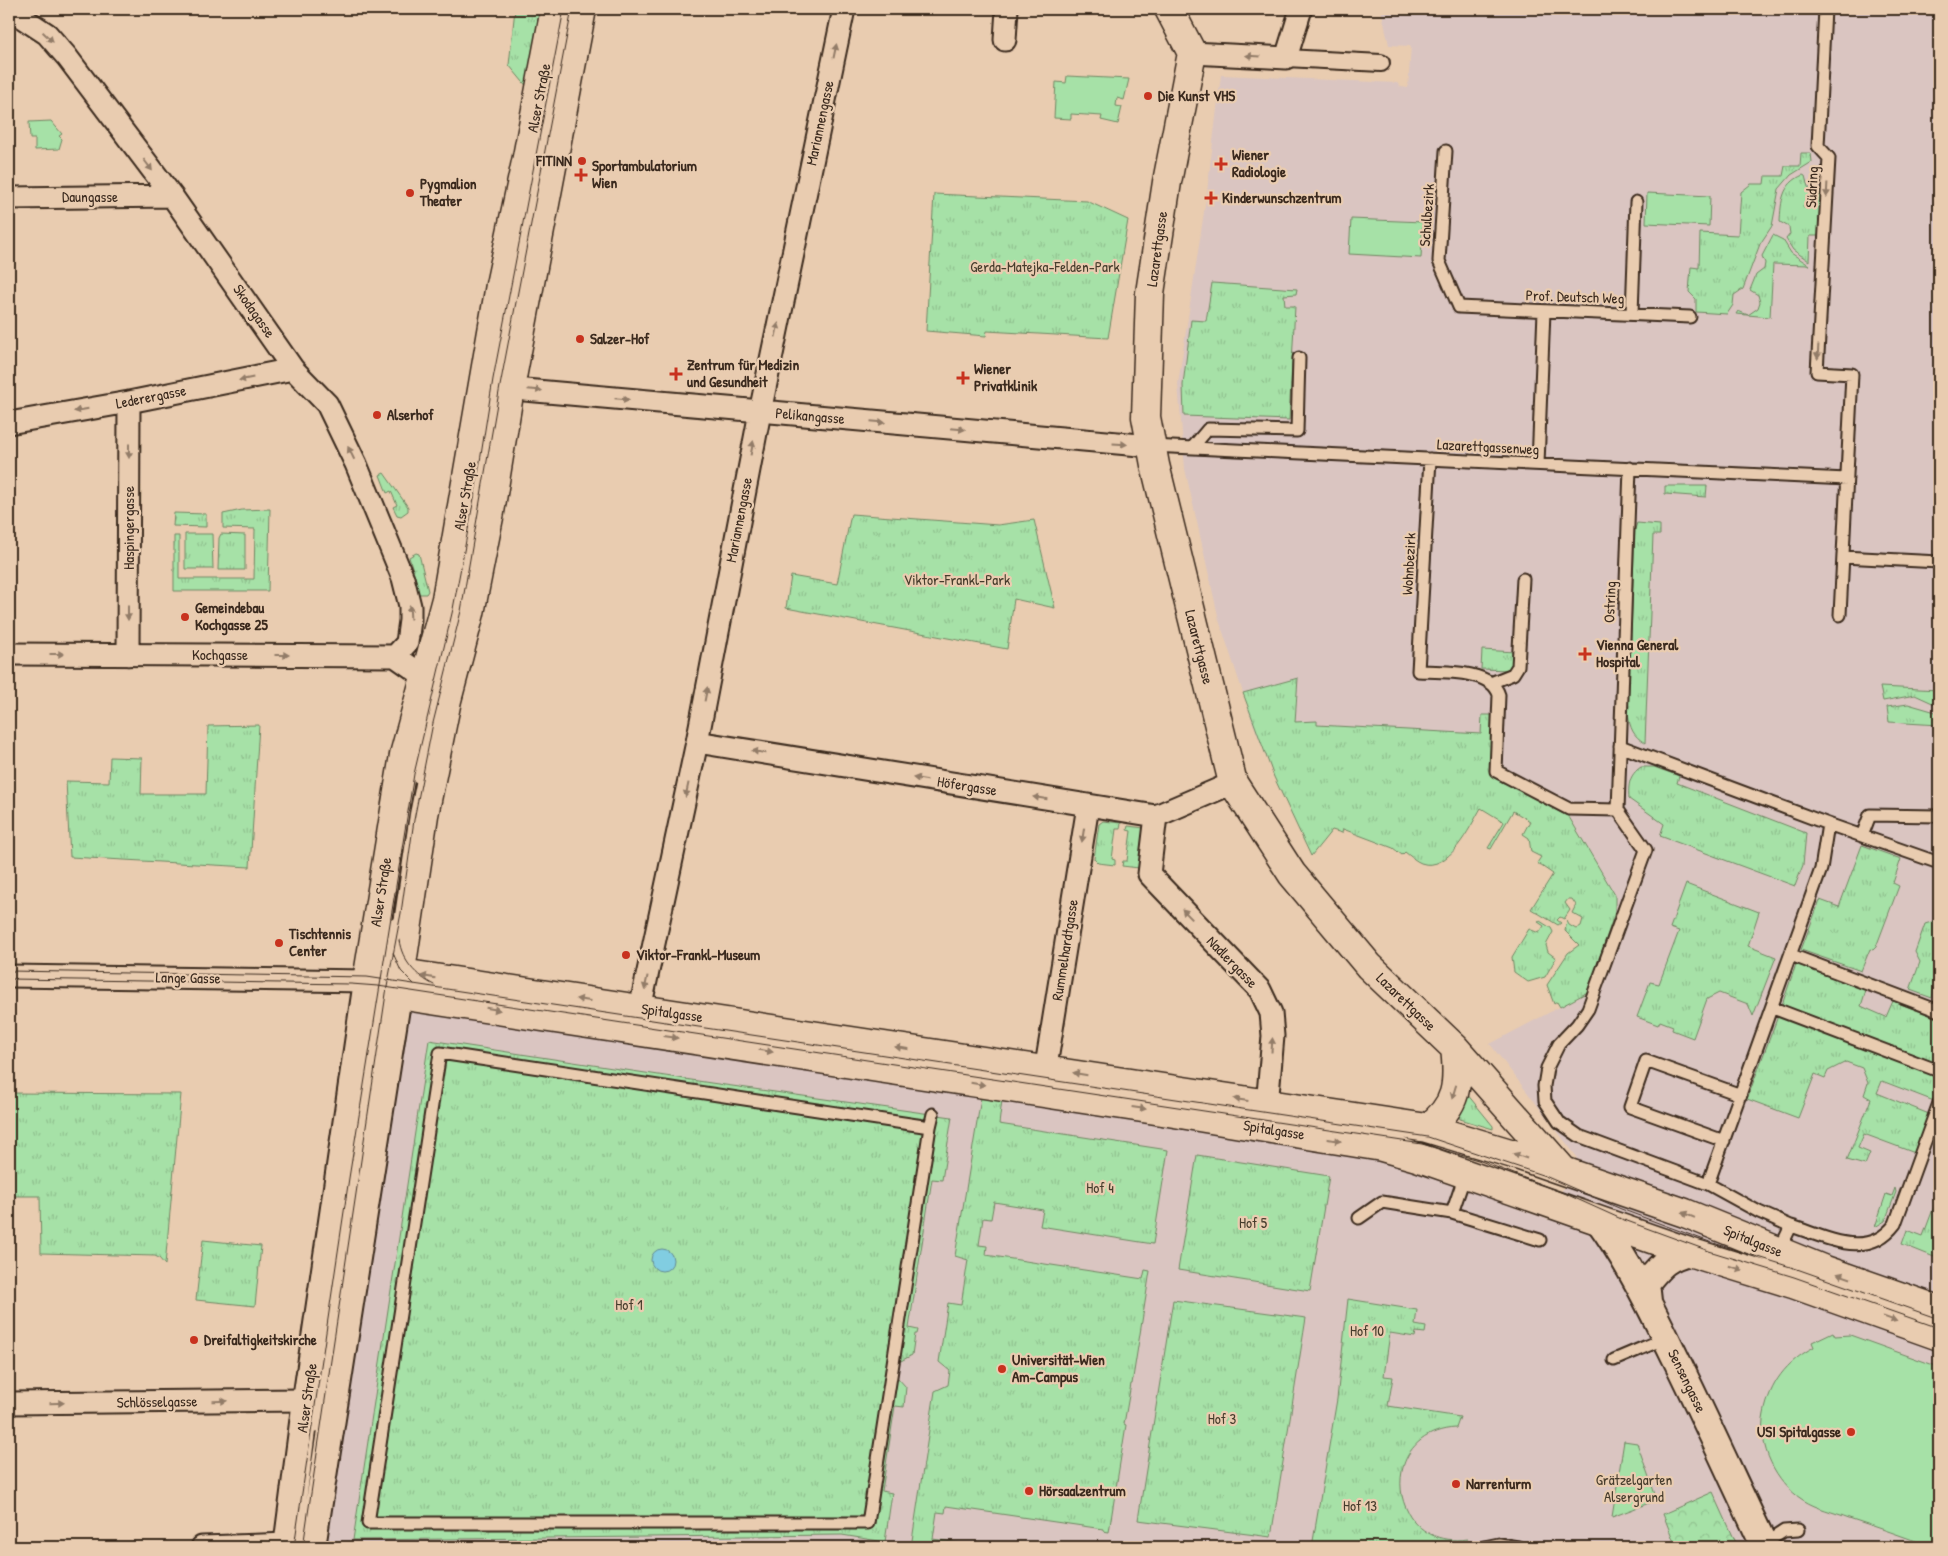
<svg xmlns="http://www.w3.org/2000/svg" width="1948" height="1556" viewBox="0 0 1948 1556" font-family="'Patrick Hand',sans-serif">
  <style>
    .built { fill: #dac5c1 }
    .grass { fill: url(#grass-tufts); stroke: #708662 }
    .forest { fill: url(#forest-crowns); stroke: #708662 }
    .garden { fill: #a6e1a7; stroke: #708662 }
    .water { fill: #81cde1; stroke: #658c93 }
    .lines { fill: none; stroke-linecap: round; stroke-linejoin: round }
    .service-casing { stroke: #3b2a1e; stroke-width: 15 }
    .pedestrian-casing { stroke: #3b2a1e; stroke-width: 20 }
    .minor-casing { stroke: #3b2a1e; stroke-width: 25 }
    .tertiary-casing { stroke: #3b2a1e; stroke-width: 30 }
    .secondary-casing { stroke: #3b2a1e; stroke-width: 31 }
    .service { stroke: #e9ccb0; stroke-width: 11 }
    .pedestrian { stroke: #e9ccb0; stroke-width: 16 }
    .minor { stroke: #e9ccb0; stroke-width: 21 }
    .tertiary { stroke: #e9ccb0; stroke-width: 26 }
    .secondary { stroke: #e9ccb0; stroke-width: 28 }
    .tram { stroke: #3b2a1e; stroke-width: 1 }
    .oneway { fill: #927b67 }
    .poi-dot { fill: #c8321e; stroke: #e9ccb0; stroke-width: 2 }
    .labels { text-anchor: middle; stroke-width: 4.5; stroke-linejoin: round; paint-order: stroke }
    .poi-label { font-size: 15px; font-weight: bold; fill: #3b2a1e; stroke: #e9ccb0; text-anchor: start }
    .street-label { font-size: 15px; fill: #3b2a1e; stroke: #e9ccb0 }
    .park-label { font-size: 15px; fill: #463c2c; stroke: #e9ccb0 }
  </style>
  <defs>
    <pattern id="grass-tufts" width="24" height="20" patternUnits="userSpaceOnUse" patternTransform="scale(1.25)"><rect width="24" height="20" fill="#a6e1a7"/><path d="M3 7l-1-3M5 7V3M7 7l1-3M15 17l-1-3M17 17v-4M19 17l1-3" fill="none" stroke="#90c18f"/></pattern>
    <pattern id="forest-crowns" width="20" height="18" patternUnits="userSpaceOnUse" patternTransform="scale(1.25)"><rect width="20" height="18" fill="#a6e1a7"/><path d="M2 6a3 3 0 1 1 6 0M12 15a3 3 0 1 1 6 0" fill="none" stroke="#90c18f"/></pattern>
  </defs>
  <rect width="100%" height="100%" fill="#e9ccb0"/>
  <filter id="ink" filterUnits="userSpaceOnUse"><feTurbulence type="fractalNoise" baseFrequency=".02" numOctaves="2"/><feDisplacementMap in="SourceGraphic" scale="10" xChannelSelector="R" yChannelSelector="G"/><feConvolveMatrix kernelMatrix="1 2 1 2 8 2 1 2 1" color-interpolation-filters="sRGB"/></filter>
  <g filter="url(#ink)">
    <path class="built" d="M1381,9H1939V1547H319L405,1004L1363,1151L1549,1220L1577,1157L1490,1044L1588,992L1615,912V895L1569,817L1481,808L1452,853L1432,864L1420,863L1405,852L1402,855L1393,848L1343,829L1342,833L1332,830L1311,856L1274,777L1253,723L1219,620L1185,469L1178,384L1207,192L1221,75L1397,83L1401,87L1408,88L1411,46L1389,45Z"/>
    <path class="grass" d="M515,9H547L528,88L509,65Z
      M1801,153H1811L1812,162L1791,175L1779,189L1772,226L1760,244L1743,289L1734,295L1733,305L1727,314L1696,312V299L1689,292L1691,267L1699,268L1700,233L1738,235L1741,192L1751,184H1764L1765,176H1783L1785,166H1800Z
      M1803,175L1805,176L1808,187L1814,191L1821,190L1819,236H1810L1809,261L1793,250L1786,239L1790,234L1789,227L1780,222C1781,201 1782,184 1803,175Z
      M934,194L1087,201L1128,220L1108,338L987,331L986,336L926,331Z
      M1773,235L1783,240L1791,253L1809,265L1773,264L1770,317L1736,314L1738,311L1748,315L1758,308L1760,302L1758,295L1750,290L1756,275L1764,269L1765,263L1762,256Z
      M1212,283L1297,289L1296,294L1284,295L1285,306H1295L1289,420L1184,416L1183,385L1191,320L1206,321Z
      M384,473L408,507V511L401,516L397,515L393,507L397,505L391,491L387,493L380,475Z
      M1665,486H1707L1706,497L1665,494Z
      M270,509L268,591H174V536H179V579H254L255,529L223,528V514L242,510Z
      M174,513L206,514V527L173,526Z
      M851,514L998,525L1034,520L1055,608L1014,599L1007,649L786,608L791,576L837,584Z
      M1637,523L1660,525V535H1653L1645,743C1633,736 1630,728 1628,714L1635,529Z
      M185,534H212L213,569H185Z
      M221,534L245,535V570H218L219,538Z
      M416,553L419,554L428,591L426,594H417V583L409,557Z
      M1482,650L1515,652L1514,665L1510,670L1481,669Z
      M1298,678L1295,722L1317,721V725L1481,734L1482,715H1492L1491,766L1494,776L1569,817L1615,895V912L1588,992L1560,1007L1557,1002L1554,1004L1547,985L1568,953L1579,945L1565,931L1567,921L1569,925L1576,929L1581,926L1583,919L1572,913L1576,905L1572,899H1568L1565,903L1570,910L1564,919L1560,917L1557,920L1561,923L1558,925L1531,909L1553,874L1537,863L1541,857L1531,852L1529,838L1523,834L1530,821L1513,811L1491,849L1488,848L1504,822L1481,808C1470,827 1449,873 1421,863C1416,861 1410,856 1405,852L1402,855L1393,848L1343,829L1342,833L1332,830L1311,856L1274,777L1243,693Z
      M1880,687L1939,690V706L1915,695L1883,701Z
      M1908,704L1939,713V725L1889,722L1887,707Z
      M259,725L250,867L70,857L66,781L109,782L110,757L142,758L141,794H206L208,726Z
      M1641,767H1654L1679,776L1677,783L1806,833L1803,865L1795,886L1660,836L1664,824L1629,799C1628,785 1629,775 1641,767Z
      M1103,821L1121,823L1120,829H1116L1112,859L1115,860V865L1098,863L1094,859L1099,824Z
      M1128,826L1144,828L1139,868L1122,866L1123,861H1127L1131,831L1127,830Z
      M1862,845L1901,859L1893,883L1899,886L1876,947L1873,950L1870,949L1861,971L1801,950L1820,900L1839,907Z
      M1686,884L1759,912L1748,946L1776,957L1753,1016L1748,1004L1719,993L1707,999L1693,1038L1672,1030L1673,1026L1660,1021L1658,1025L1637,1017L1650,982L1659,984L1679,931L1670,928Z
      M1939,909V983L1935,982L1932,998L1910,990L1920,962L1915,952L1925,924L1935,921Z
      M1540,921L1551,928L1553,932L1546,945L1548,952L1556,958L1545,977L1528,982L1514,972L1512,957L1529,929L1539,933L1544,926L1538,922Z
      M1796,964L1866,990L1861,1006L1886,1017L1893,1001L1939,1019V1067L1782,1005Z
      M1778,1016L1939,1076V1087L1934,1101L1882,1081L1877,1093L1929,1114L1915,1153L1864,1134L1858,1148L1870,1153L1865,1165L1847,1160L1871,1099L1864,1095L1868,1083L1862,1068L1846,1062L1828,1071L1825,1078L1815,1074L1798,1118L1747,1099Z
      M429,1040L711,1083L952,1117L942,1180L932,1179L909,1328L918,1330L917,1334H915L912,1355L899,1362L897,1377L906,1387L904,1407L895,1406L882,1491L892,1493L885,1542L842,1535L353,1540Z
      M9,1093L181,1094L165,1265L159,1258L155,1256L41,1253L40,1196H9Z
      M1467,1094L1493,1126V1129L1460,1119L1457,1113Z
      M981,1098L1002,1100L999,1124L1168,1150L1153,1244L1040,1226L1043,1210L994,1202L991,1219L983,1218L979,1245L987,1246L986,1255L1143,1279L1145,1270L1150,1271L1132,1384H1131L1124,1424L1126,1425L1109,1532L1103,1531V1529L946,1506L945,1513L937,1512L933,1539L983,1547H911L935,1391L948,1385L950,1371L939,1362L948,1303L961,1305L968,1260L955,1256Z
      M1197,1155L1329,1176L1310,1291L1178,1270Z
      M1895,1188L1896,1192L1885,1221L1875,1227L1886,1194L1892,1196Z
      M1939,1193V1244L1934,1257L1902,1244L1907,1230L1923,1236Z
      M203,1240L261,1246L255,1306L196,1300Z
      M1348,1299L1417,1310L1415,1325L1426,1327L1425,1333L1416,1332L1415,1337L1390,1333L1384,1376L1393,1377L1388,1406L1460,1417L1456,1428C1375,1432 1387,1551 1467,1539L1469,1547H1312L1337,1399Z
      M1173,1300L1306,1318L1271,1537L1138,1520Z"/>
    <path class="forest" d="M1713,1492L1738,1547H1676L1663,1514Z"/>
    <path class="garden" d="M1067,76L1129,79L1124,100L1117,98L1116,106L1122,107L1118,124L1101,120L1102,116L1071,114V119L1054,118L1056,82L1066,83Z
      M51,121L62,134L59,136L62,139L59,149L35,150V139H30L29,122Z
      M1647,193L1710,196L1709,226L1646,223Z
      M1351,219L1423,222L1421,258L1349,254Z
      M1833,1332L1835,1336L1850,1335L1939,1367V1547H1932C1905,1537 1877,1527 1849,1518C1834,1512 1817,1509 1803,1500C1776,1483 1757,1445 1764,1414C1770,1383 1786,1362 1814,1347L1812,1342Z
      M1624,1441L1637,1443L1657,1500L1612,1517Z"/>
    <path class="water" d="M651 1260a11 11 0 1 1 22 0a11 11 0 1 1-22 0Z"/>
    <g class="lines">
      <g class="service-casing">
        <path id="service" d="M1825,9L1818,146L1829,158L1817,372L1852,374L1840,615
          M1446,151L1439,261L1459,307L1690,317
          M1632,314L1636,202
          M499,368L530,207
          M1151,446L1847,479
          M1192,448L1208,429L1297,431L1299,358
          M1430,459L1418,671C1441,672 1492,669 1499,695L1496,771L1569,809L1618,810
          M1538,464L1544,311
          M1630,468L1618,810L1646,850L1588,1009L1577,1025L1559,1044L1547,1068L1544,1086L1545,1101L1559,1122L1579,1136L1708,1184L1759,1212L1791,1226
          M469,548L493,404
          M1843,557L1939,562
          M1493,682L1513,674L1518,666L1523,579
          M1620,746L1828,824L1939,863
          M418,777L429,722
          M1862,836L1870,815L1939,816
          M1791,955L1939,1011
          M385,975L395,924
          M1773,1008L1939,1071
          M440,1053L930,1127L868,1523H368Z
          M930,1127L933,1114
          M1724,1141L1630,1107L1646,1061L1741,1095
          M1708,1184L1821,869L1828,824
          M1452,1213L1465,1175
          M1359,1218L1382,1202L1452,1213L1540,1240
          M1779,1251L1791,1226C1827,1237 1867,1261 1895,1224L1939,1103
          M1614,1360L1666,1338
          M315,1427L382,990
          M1764,1544L1784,1531L1798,1530
          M1484,1547L1499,1544L1518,1547"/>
      </g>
      <g class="pedestrian-casing">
        <path id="pedestrian" d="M1286,58L1381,63"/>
      </g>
      <g class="minor-casing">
        <path id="minor" d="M9,9L47,34L67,57L172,196L293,369L327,404L356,464L403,578L410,606V620L407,643L395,656
          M1005,40L1007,9
          M1192,53L1286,58L1301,9
          M9,198L172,196
          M496,382L500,386L525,390L1151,446
          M9,423L129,402L293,369
          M9,654L395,656L425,677
          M128,655L129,402
          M697,742L1156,816L1233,783
          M1156,816L1149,874L1260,990L1271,1013L1273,1036L1266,1118
          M9,976L367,981
          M637,1023L697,742L760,412L844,9
          M1043,1085L1088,806
          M9,1403L306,1400
          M202,1547L288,1544"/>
      </g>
      <g class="tertiary-casing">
        <path id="tertiary" d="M1599,1221C1630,1264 1652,1310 1675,1357C1706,1420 1735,1484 1765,1547
          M1648,1301L1646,1283C1661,1265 1666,1258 1689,1252
          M287,1547L306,1400L367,981
          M312,1547L398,995"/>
      </g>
      <g class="secondary-casing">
        <path id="secondary" d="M1169,9L1192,53L1167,182L1150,293L1146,417L1155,465L1233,783L1292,874L1369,966L1455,1048L1562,1169
          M367,981L386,991L405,996L1162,1111L1382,1147L1417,1157L1689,1252L1793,1284L1939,1336
          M367,981L385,975L408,974L1427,1128L1520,1156L1685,1213L1825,1270L1939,1310
          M367,981L404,755L446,599L500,285L527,157L555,9
          M398,991L424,815L447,700L470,613L490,512L510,388L582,9
          M1427,1128C1458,1106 1459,1083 1455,1048"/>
      </g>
      <use href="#service" class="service"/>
      <use href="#pedestrian" class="pedestrian"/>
      <use href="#minor" class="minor"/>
      <use href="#tertiary" class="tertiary"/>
      <use href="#secondary" class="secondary"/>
      <path class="tram" d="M399,940C402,961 416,976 434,985
        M393,953L401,971L414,984
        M9,971L367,977L1428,1137L1545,1176L1621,1209L1707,1241L1797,1269L1939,1319
        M9,979L351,984L378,986L1422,1144L1478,1160L1568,1195L1619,1218L1709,1251L1794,1277L1939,1328
        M294,1547L349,1178L414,774L453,609L475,493L493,379L564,9
        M303,1547L387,987L401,913L414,820L433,723L461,611L500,386L572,9"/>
    </g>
    <defs><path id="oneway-solid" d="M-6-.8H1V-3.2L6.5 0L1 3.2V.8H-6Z" transform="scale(1.25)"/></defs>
    <g class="oneway">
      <use href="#oneway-solid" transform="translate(48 37) rotate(44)"/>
      <use href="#oneway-solid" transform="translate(835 51) rotate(-78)"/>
      <use href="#oneway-solid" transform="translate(1253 56) rotate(-177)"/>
      <use href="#oneway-solid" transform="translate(148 165) rotate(53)"/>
      <use href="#oneway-solid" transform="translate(1827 190) rotate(93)"/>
      <use href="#oneway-solid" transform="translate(777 330) rotate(-78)"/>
      <use href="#oneway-solid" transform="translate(1818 352) rotate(93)"/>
      <use href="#oneway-solid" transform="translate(246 379) rotate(169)"/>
      <use href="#oneway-solid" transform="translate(535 390) rotate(5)"/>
      <use href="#oneway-solid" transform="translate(622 399) rotate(5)"/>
      <use href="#oneway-solid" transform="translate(81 410) rotate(170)"/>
      <use href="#oneway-solid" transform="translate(878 422) rotate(5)"/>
      <use href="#oneway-solid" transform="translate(958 429) rotate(5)"/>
      <use href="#oneway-solid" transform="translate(1120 444) rotate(4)"/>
      <use href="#oneway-solid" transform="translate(752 448) rotate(-79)"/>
      <use href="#oneway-solid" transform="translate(129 451) rotate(90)"/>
      <use href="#oneway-solid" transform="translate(351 453) rotate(-116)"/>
      <use href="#oneway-solid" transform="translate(410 612) rotate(-93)"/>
      <use href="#oneway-solid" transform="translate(128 613) rotate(90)"/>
      <use href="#oneway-solid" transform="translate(57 654)"/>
      <use href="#oneway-solid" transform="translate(282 655)"/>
      <use href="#oneway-solid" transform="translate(706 694) rotate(-79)"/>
      <use href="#oneway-solid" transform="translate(759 752) rotate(-171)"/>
      <use href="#oneway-solid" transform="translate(920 779) rotate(-171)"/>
      <use href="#oneway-solid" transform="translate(687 790) rotate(102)"/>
      <use href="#oneway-solid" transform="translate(1040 798) rotate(-171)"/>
      <use href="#oneway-solid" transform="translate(1083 835) rotate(99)"/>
      <use href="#oneway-solid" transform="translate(1187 914) rotate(-134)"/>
      <use href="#oneway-solid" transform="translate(428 977) rotate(-171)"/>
      <use href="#oneway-solid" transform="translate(646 983) rotate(102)"/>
      <use href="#oneway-solid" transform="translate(583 1000) rotate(-172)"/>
      <use href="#oneway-solid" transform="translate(493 1009) rotate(10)"/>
      <use href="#oneway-solid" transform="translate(671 1037) rotate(8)"/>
      <use href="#oneway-solid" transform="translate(1272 1045) rotate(-86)"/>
      <use href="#oneway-solid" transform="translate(902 1048) rotate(-171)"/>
      <use href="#oneway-solid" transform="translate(766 1051) rotate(9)"/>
      <use href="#oneway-solid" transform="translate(1080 1074) rotate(-170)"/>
      <use href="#oneway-solid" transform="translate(978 1084) rotate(9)"/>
      <use href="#oneway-solid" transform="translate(1454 1092) rotate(107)"/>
      <use href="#oneway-solid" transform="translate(1241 1100) rotate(-172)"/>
      <use href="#oneway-solid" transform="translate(1139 1108) rotate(8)"/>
      <use href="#oneway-solid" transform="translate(1334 1140) rotate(9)"/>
      <use href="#oneway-solid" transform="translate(1520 1156) rotate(-161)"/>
      <use href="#oneway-solid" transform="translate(1688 1215) rotate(-158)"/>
      <use href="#oneway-solid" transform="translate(1736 1268) rotate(17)"/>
      <use href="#oneway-solid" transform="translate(1844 1276) rotate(-161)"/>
      <use href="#oneway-solid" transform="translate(1890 1319) rotate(20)"/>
      <use href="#oneway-solid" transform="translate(220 1401) rotate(-1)"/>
      <use href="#oneway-solid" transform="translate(57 1403) rotate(-1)"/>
    </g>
  </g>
  <g class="poi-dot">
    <circle cx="1148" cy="96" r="5"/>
    <circle cx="582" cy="161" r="5"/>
    <path d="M1218.5 156.5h5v5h5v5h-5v5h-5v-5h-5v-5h5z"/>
    <path d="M578.5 167.5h5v5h5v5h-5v5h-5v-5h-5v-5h5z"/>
    <circle cx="410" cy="193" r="5"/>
    <path d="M1208.5 190.5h5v5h5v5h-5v5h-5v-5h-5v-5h5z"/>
    <circle cx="580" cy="339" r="5"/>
    <path d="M673.5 366.5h5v5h5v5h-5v5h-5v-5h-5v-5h5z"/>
    <path d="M960.5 370.5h5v5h5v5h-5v5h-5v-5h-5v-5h5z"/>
    <circle cx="377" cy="415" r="5"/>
    <circle cx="185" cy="617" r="5"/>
    <path d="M1582.5 646.5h5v5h5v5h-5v5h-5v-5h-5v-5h5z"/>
    <circle cx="279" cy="943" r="5"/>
    <circle cx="626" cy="955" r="5"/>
    <circle cx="194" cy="1340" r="5"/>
    <circle cx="1002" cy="1369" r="5"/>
    <circle cx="1851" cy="1432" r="5"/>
    <circle cx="1456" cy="1484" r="5"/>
    <circle cx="1029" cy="1491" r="5"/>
  </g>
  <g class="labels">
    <g class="poi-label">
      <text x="1158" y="101">Die Kunst VHS</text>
      <text x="1232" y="160">Wiener<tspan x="1232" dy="17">Radiologie</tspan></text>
      <text x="572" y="166" text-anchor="end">FITINN</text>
      <text x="592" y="171">Sportambulatorium<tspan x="592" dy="17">Wien</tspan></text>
      <text x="420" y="189">Pygmalion<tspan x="420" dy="17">Theater</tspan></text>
      <text x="1222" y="203">Kinderwunschzentrum</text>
      <text x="590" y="344">Salzer-Hof</text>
      <text x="687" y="370">Zentrum für Medizin<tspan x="687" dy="17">und Gesundheit</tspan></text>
      <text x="974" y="374">Wiener<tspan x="974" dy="17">Privatklinik</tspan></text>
      <text x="387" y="420">Alserhof</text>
      <text x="195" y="613">Gemeindebau<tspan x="195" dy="17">Kochgasse 25</tspan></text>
      <text x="1596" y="650">Vienna General<tspan x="1596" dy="17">Hospital</tspan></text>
      <text x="289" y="939">Tischtennis<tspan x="289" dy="17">Center</tspan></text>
      <text x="636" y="960">Viktor-Frankl-Museum</text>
      <text x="204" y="1345">Dreifaltigkeitskirche</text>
      <text x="1012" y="1365">Universität-Wien<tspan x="1012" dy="17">Am-Campus</tspan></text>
      <text x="1841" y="1437" text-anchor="end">USI Spitalgasse</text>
      <text x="1466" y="1489">Narrenturm</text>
      <text x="1039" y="1496">Hörsaalzentrum</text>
    </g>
    <g class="street-label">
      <text transform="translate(539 98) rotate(-79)" y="5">Alser Straße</text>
      <text transform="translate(820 123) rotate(-78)" y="5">Mariannengasse</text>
      <text transform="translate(1812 187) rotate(-87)" y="5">Südring</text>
      <text x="90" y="202">Daungasse</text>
      <text transform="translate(1427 215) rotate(-86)" y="5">Schulbezirk</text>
      <text transform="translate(1157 249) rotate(-82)" y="5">Lazarettgasse</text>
      <text transform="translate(1575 297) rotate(2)" y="5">Prof. Deutsch Weg</text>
      <text transform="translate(254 311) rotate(55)" y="5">Skodagasse</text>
      <text transform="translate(151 397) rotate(-11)" y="5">Lederergasse</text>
      <text transform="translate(810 416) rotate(5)" y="5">Pelikangasse</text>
      <text transform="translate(1488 447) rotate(3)" y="5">Lazarettgassenweg</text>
      <text transform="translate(465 496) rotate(-80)" y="5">Alser Straße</text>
      <text transform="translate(739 520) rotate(-79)" y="5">Mariannengasse</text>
      <text transform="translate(129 528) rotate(-90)" y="5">Haspingergasse</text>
      <text transform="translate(1409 564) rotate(-87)" y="5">Wohnbezirk</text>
      <text transform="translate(1610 602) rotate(-88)" y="5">Ostring</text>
      <text transform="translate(1199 647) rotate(76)" y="5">Lazarettgasse</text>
      <text x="220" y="660">Kochgasse</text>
      <text transform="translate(967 786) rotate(9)" y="5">Höfergasse</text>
      <text transform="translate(381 892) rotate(-81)" y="5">Alser Straße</text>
      <text transform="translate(1065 950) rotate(-81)" y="5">Rummelhardtgasse</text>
      <text transform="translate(1232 962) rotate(46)" y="5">Nadlergasse</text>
      <text transform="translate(188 978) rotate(1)" y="5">Lange Gasse</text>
      <text transform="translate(1406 1002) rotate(44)" y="5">Lazarettgasse</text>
      <text transform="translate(672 1013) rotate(8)" y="5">Spitalgasse</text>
      <text transform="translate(1274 1130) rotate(9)" y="5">Spitalgasse</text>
      <text transform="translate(1753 1241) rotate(22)" y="5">Spitalgasse</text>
      <text transform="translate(1687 1381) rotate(64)" y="5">Sensengasse</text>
      <text transform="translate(307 1398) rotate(-82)" y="5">Alser Straße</text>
      <text transform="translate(157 1402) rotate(-1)" y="5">Schlösselgasse</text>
    </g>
    <g class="park-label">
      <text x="1045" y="272">Gerda-Matejka-Felden-Park</text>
      <text x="957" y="585">Viktor-Frankl-Park</text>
      <text x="1100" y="1193">Hof 4</text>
      <text x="1253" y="1228">Hof 5</text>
      <text x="629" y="1310">Hof 1</text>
      <text x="1367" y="1336">Hof 10</text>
      <text x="1222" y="1424">Hof 3</text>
      <text x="1634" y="1485">Grätzelgarten<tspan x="1634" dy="17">Alsergrund</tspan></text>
      <text x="1360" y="1511">Hof 13</text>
    </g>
  </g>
  <rect width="1948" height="1556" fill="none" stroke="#e9ccb0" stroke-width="30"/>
  <rect x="15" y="15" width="1918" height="1526" fill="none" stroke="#3b2a1e" stroke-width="2" filter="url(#ink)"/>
</svg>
